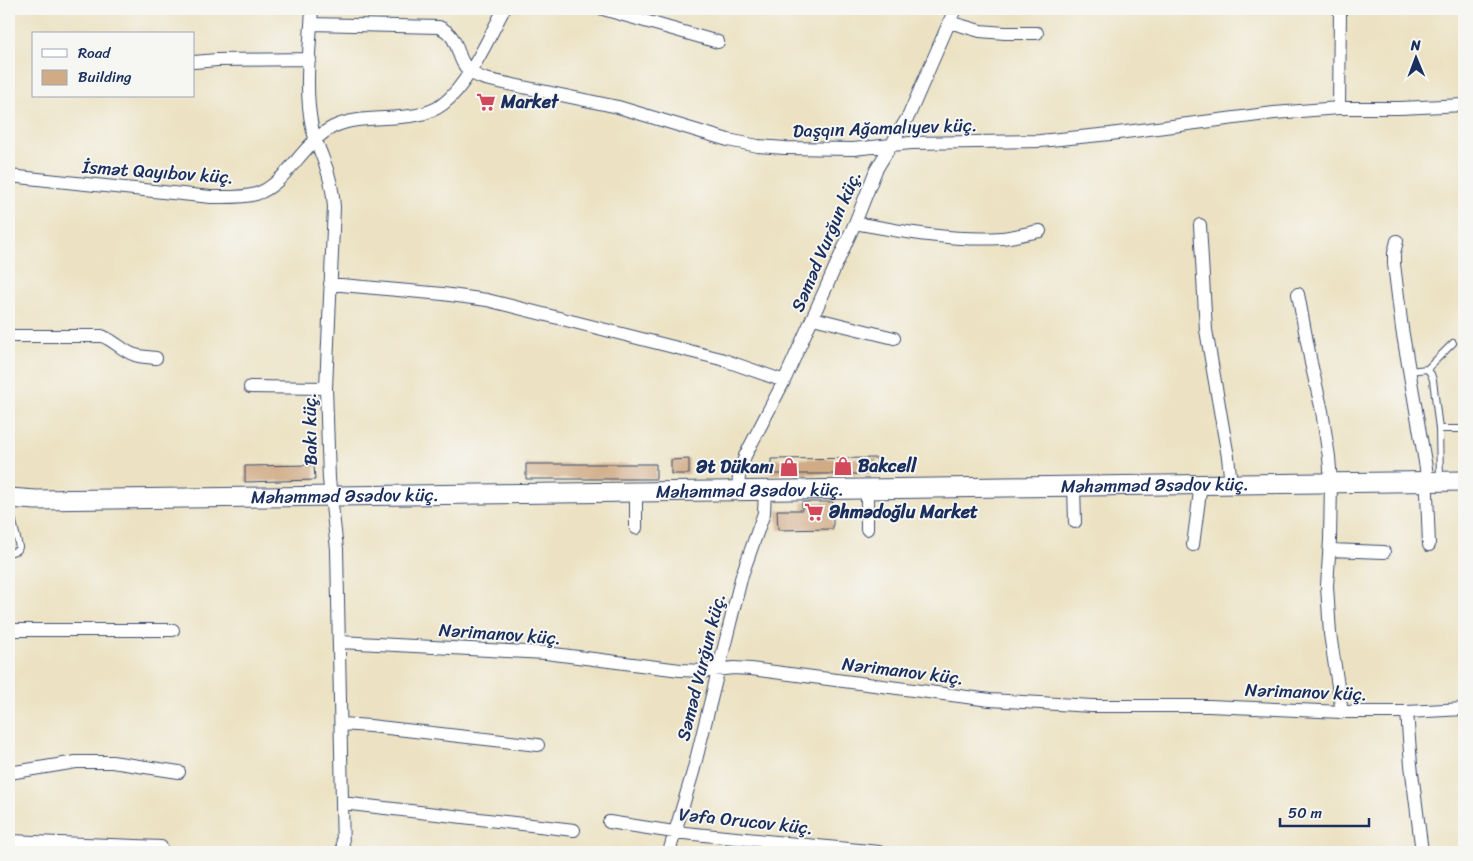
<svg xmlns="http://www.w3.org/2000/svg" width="1473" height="861" viewBox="0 0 1473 861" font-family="Sriracha,sans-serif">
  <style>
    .building { fill: #d0ab86 }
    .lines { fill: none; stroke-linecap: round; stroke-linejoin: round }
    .lane-casing { stroke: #3a4a6d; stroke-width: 8 }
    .street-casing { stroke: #3a4a6d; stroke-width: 14 }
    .primary-casing { stroke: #3a4a6d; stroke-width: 21 }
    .lane { stroke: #fff; stroke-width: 6 }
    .street { stroke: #fff; stroke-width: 12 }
    .primary { stroke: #fff; stroke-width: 19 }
    .labels { text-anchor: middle; stroke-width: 4; stroke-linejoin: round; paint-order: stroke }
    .poi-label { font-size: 18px; font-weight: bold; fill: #1b2f5e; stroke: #f6f6f2; text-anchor: start }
    .street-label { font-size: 18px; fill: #1b2f5e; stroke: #f6f6f2 }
  </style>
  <rect width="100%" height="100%" fill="#f6f6f2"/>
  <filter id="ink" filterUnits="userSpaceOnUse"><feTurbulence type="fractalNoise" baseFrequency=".02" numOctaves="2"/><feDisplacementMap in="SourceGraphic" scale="10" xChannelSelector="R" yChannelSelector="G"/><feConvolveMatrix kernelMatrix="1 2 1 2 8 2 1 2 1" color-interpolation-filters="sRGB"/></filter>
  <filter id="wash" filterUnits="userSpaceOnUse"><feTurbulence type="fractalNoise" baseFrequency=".0096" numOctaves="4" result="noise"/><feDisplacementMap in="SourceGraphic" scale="20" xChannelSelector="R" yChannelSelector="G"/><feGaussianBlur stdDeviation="1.12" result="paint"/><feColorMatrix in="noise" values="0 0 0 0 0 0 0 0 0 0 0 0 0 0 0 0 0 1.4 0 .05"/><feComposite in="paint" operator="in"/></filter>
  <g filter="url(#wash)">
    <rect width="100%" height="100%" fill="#ece2c3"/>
    <g id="blocks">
      <path class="building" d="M877,458V474H771V459Z
        M689,459V474H671V460Z
        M526,464H656V479H526Z
        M314,465L315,480L245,482V466Z
        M802,502H833V529L778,530L777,510H802Z"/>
    </g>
  </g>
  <g filter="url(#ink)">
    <use href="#blocks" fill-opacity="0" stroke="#3a4a6d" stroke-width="1"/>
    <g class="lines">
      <g class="lane-casing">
        <path id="lane" d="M1427,369L1453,343
          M1409,371L1427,369L1431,374L1433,380L1439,429L1440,480
          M1439,429H1464
          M9,505L19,547L18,550L12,552"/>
      </g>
      <g class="street-casing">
        <path id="street" d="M312,9C310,47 304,89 312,127C314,137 318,146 322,156C329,173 333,189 334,207L326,388L329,479L337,549L343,852
          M603,9L718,42
          M949,22L980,31L1005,33H1037
          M311,24L439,27C462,37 454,58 470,72C474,75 480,77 485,79L618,107L728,140L758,146L785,148L853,149L911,143L1040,141L1110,134L1274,113L1339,108H1400L1464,105
          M194,62L217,60L310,59
          M1339,108L1340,9
          M9,176L211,197C226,197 242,198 256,194C286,185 303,142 333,127C365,111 415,126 443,104C468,85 489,37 504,9
          M855,223C903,232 953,241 1002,238C1014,237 1027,233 1040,231
          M1200,225L1206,330L1228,457L1231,484
          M1397,241L1394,253V264L1402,329L1426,468L1429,545
          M330,284L443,294L487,300L721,359L784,381
          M1298,294L1311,363L1322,411L1329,457L1331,482L1330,540L1327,586L1330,634L1342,712
          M813,318L894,338
          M9,336H102C115,341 124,352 135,355C141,357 149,357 156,358
          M250,387L326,388
          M1074,486L1075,522
          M738,491L739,476L745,456L784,381L855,223L876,170L909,115L955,9
          M636,528V492
          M867,529V489
          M1193,545L1201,484
          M1329,550L1384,552
          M9,630H173
          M340,642L546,653L680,670L704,671L734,668L751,669L990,700L1092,706H1209L1342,712H1407L1464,709
          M1407,712L1411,765L1422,852
          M341,724L370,726L538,745
          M9,773L76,762H112L179,772
          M342,803L574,830
          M609,822L674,832L879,852
          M9,841L161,847
          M669,852L693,772L742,575L764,513L765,490"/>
      </g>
      <g class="primary-casing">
        <g id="primary">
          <path id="s1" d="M9,498L36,500L1464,481"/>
        </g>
      </g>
      <use href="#lane" class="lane"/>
      <use href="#street" class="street"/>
      <use href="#primary" class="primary"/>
    </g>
  </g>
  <defs>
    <g id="supermarket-bare" transform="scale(1.5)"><path d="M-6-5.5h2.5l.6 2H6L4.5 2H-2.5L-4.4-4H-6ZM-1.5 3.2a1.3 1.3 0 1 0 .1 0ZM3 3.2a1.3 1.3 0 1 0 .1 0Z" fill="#d1495b" stroke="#f6f6f2" stroke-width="2.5" paint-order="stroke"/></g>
    <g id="shop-bare" transform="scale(1.5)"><path d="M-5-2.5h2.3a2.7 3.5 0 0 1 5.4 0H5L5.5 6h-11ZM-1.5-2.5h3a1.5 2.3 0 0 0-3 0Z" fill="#d1495b" stroke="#f6f6f2" stroke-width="2.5" paint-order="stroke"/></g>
  </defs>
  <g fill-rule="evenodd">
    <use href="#supermarket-bare" x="486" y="102"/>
    <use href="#shop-bare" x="843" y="466"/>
    <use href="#shop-bare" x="789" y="467"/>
    <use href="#supermarket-bare" x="814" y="512"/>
  </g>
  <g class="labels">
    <g class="poi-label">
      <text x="501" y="108">Market</text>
      <text x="858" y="472">Bakcell</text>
      <text x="774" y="473" text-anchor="end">Ət Dükanı</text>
      <text x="829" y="518">Əhmədoğlu Market</text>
    </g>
    <g class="street-label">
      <text transform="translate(885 128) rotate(-2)" y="6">Daşqın Ağamalıyev küç.</text>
      <text transform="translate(158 172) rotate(4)" y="6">İsmət Qayıbov küç.</text>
      <text transform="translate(826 241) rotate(-67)" y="6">Səməd Vurğun küç.</text>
      <text transform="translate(310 429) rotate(-91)" y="6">Bakı küç.</text>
      <text dy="6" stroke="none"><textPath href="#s1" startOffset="1146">Məhəmməd Əsədov küç.</textPath></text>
      <text dy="6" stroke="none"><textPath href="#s1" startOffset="741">Məhəmməd Əsədov küç.</textPath></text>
      <text dy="6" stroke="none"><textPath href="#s1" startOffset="336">Məhəmməd Əsədov küç.</textPath></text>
      <text transform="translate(500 634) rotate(4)" y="6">Nərimanov küç.</text>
      <text transform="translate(701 667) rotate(-76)" y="6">Səməd Vurğun küç.</text>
      <text transform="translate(903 671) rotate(7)" y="6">Nərimanov küç.</text>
      <text transform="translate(1306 692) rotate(2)" y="6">Nərimanov küç.</text>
      <text transform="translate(746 821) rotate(6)" y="6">Vəfa Orucov küç.</text>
    </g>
  </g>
  <rect width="1473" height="861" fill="none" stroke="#f6f6f2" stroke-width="30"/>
  <rect x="32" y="32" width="162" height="65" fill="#f6f6f2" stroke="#9ea6b7"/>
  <rect x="42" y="49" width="25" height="8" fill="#ffffff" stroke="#9ea6b7"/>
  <text x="78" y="58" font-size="15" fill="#1b2f5e">Road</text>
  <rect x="42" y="70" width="25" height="15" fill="#d0ab86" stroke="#9ea6b7"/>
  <text x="78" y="82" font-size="15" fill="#1b2f5e">Building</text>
  <g transform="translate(1416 58) rotate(359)" stroke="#f6f6f2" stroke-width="4" paint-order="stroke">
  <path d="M0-4L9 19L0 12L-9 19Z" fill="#1b2f5e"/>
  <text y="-8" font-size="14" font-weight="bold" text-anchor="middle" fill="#1b2f5e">N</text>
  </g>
  <path d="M1280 818v8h89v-8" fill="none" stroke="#1b2f5e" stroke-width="2.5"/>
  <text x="1288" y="818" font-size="15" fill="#1b2f5e" stroke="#f6f6f2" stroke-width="4" paint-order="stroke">50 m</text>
</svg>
